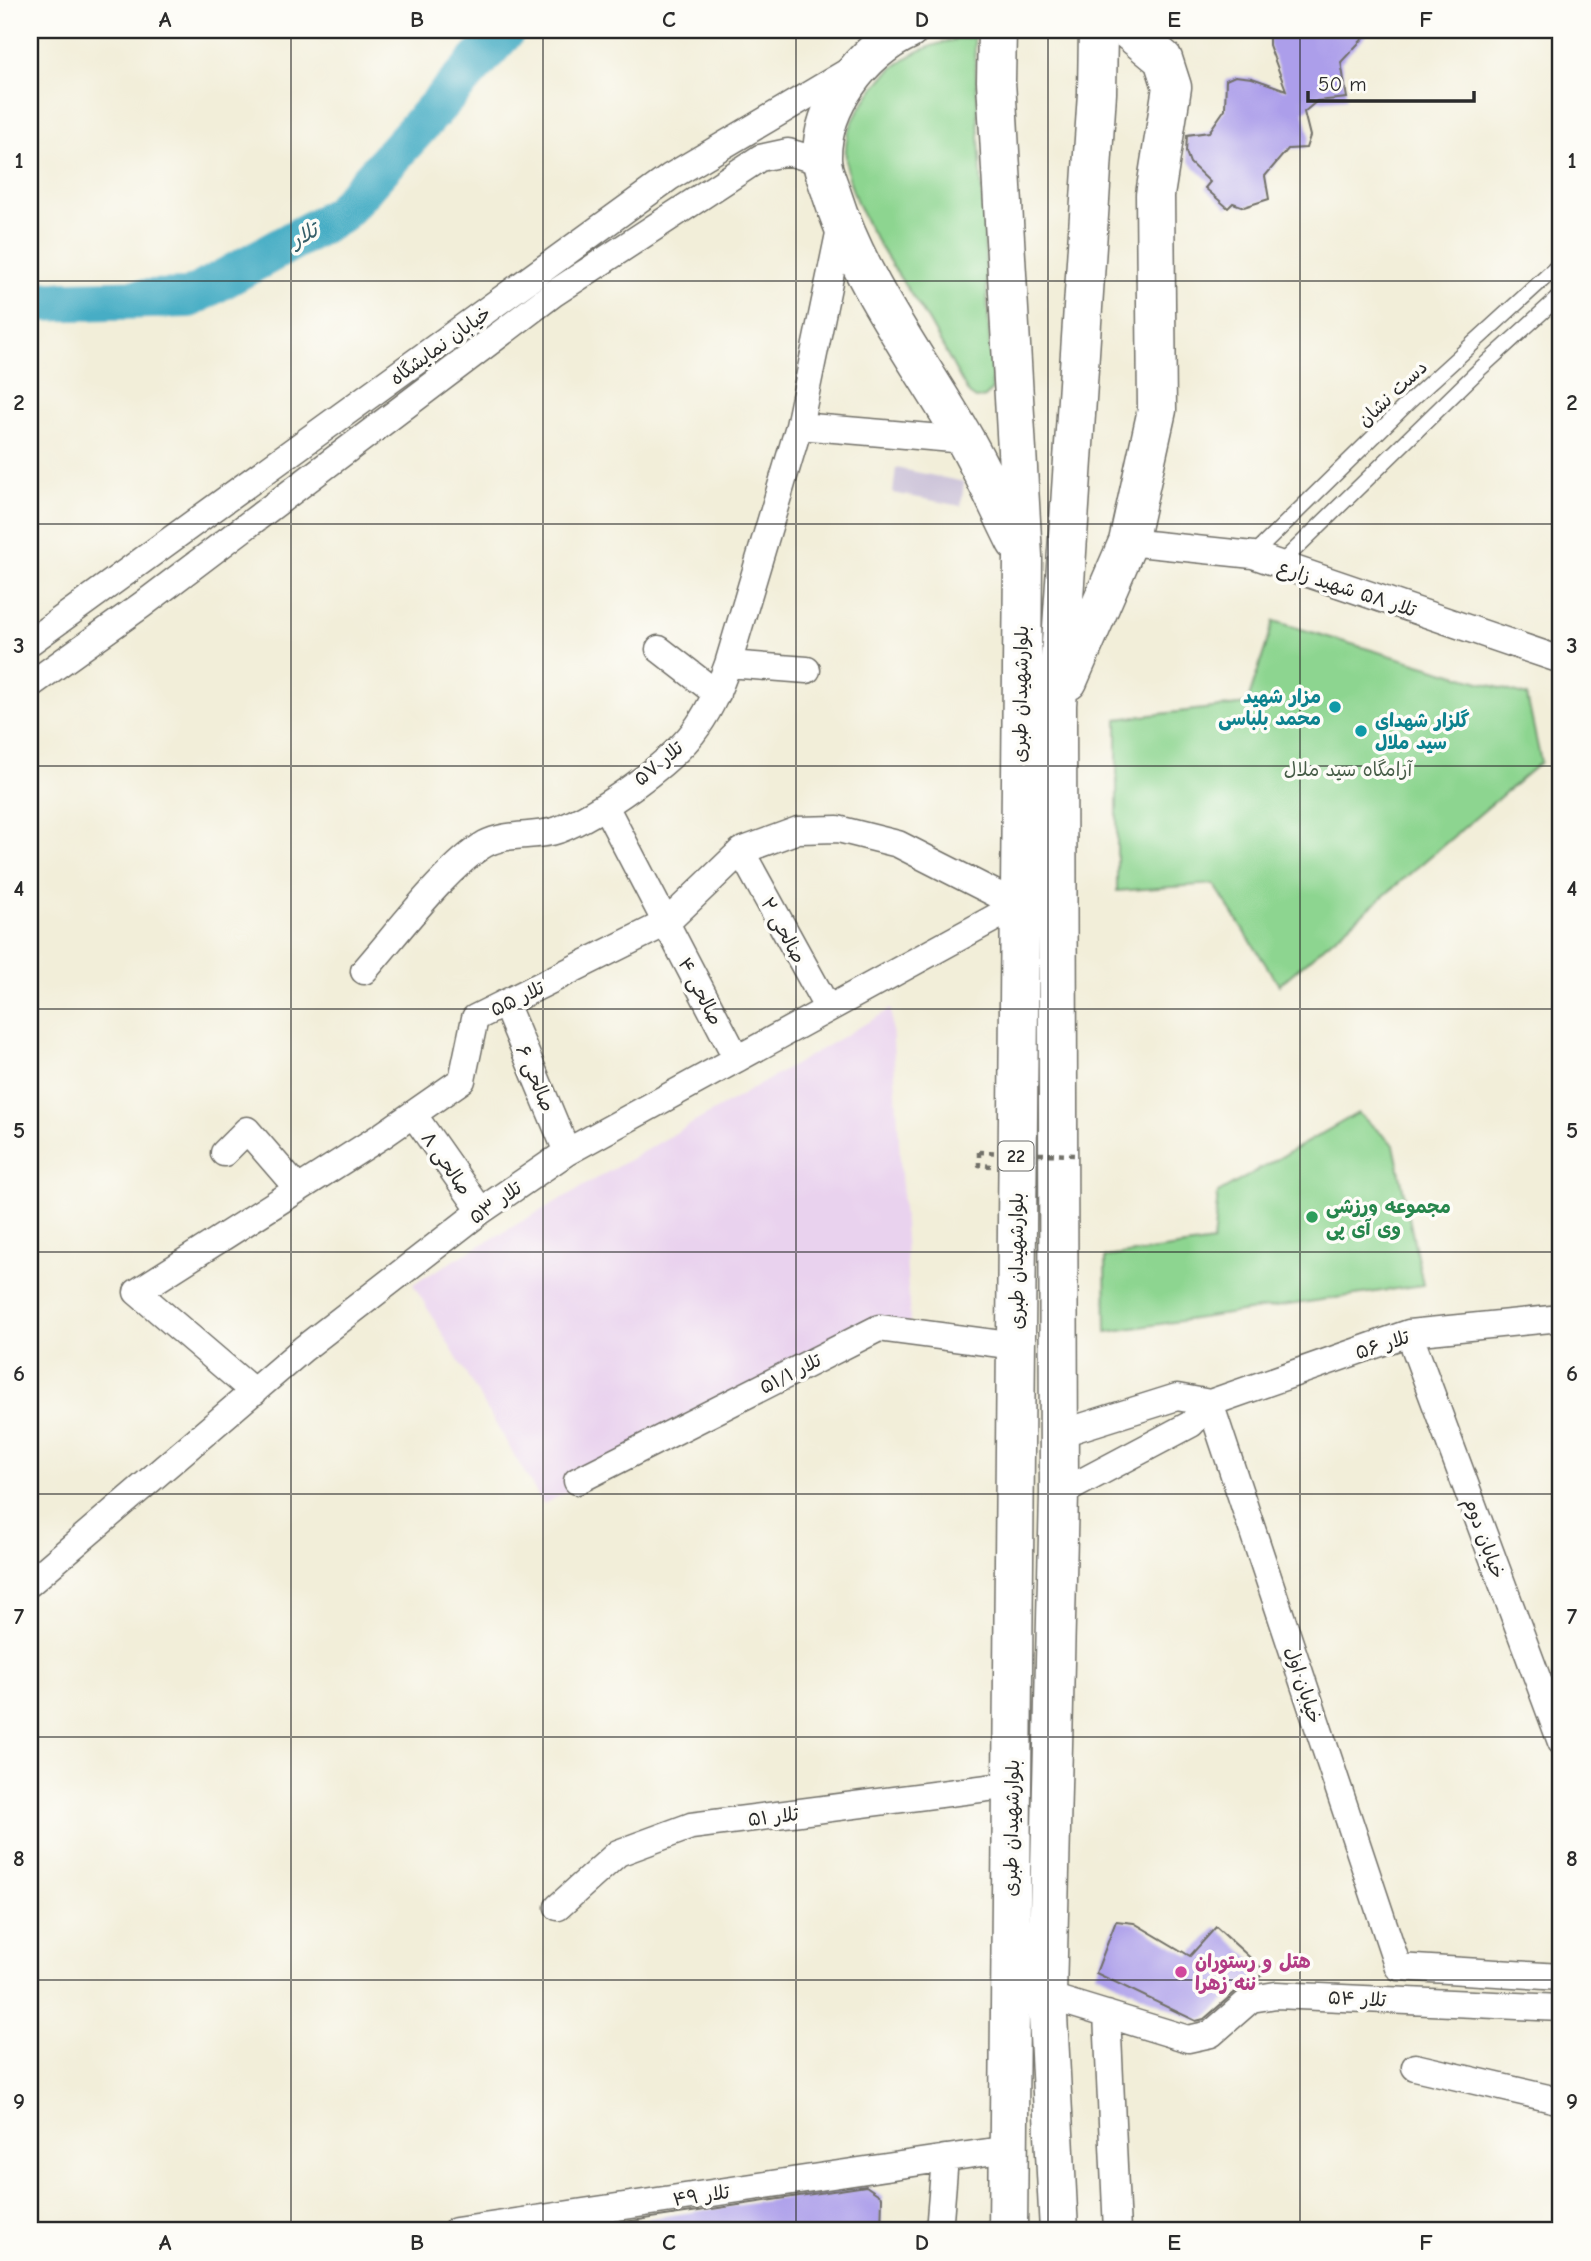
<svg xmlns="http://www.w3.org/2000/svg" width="1591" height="2261" viewBox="0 0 1591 2261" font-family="'Comic Neue','Playpen Sans Arabic',sans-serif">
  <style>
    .built { fill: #e9d2ee }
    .industrial { fill: #c9bfd7 }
    .green { fill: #8dd590; stroke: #5c805e; stroke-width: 2 }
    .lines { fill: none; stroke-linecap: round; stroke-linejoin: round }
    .river { stroke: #46adc5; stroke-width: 40 }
    .building { fill: #ac9eea }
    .lane-casing { stroke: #716f68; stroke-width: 17 }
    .street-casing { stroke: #716f68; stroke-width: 29 }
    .highway-casing { stroke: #716f68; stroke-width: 41 }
    .path { stroke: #716f68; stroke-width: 4.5; stroke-dasharray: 5 5; stroke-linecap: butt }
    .lane { stroke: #fff; stroke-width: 14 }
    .street { stroke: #fff; stroke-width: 26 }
    .highway { stroke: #fff; stroke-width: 38 }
    .path-bridge { stroke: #716f68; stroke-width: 4.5; stroke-dasharray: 5 5; stroke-linecap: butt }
    .grid { fill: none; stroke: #2b2b2b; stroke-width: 2; stroke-opacity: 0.55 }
    .culture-dot { fill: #0f9aa8; stroke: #fdfcf7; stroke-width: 2.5 }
    .leisure-dot { fill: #2e9e5b; stroke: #fdfcf7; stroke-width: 2.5 }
    .hotel-dot { fill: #d1479c; stroke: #fdfcf7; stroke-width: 2.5 }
    .labels { text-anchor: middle; stroke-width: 7; stroke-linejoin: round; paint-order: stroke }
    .shield { fill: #fdfcf7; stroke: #6a6a68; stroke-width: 2 }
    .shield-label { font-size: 18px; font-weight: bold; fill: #2b2b2b }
    .street-label { font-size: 19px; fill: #2b2b2b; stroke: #fdfcf7 }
    .culture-label { font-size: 19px; font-weight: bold; fill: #0d838f; stroke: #fdfcf7; text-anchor: end }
    .park-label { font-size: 19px; fill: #485e49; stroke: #fdfcf7 }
    .leisure-label { font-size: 19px; font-weight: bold; fill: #27864d; stroke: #fdfcf7; text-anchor: start }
    .hotel-label { font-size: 19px; font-weight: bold; fill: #b23c85; stroke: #fdfcf7; text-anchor: start }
    .water-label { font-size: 21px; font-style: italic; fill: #365f69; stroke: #fdfcf7 }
    .neatline { fill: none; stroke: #2b2b2b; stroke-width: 2.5 }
    .grid-label { font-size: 23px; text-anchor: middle; font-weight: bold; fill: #2b2b2b }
  </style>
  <rect width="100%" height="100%" fill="#fdfcf7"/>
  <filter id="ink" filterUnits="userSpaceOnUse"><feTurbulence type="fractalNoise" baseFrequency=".0143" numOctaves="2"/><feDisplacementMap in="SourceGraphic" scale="14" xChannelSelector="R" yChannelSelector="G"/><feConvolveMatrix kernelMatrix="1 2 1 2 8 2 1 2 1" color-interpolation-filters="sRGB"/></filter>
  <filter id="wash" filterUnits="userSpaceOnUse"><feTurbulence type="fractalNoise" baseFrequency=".00686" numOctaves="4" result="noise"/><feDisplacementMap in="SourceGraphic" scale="28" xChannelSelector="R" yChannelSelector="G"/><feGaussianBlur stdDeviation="1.57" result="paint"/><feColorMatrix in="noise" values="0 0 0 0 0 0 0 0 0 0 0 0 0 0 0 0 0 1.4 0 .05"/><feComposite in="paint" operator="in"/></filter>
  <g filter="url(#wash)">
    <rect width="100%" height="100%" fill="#f2eed9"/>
    <path class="built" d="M891,1009L910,1322L543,1504L413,1284Z"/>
    <path class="industrial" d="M896,468L964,482L961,506L893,493Z"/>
    <path class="green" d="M974,37L992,390L985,397L976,399L969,394C955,370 942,344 928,320C899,273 832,192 848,134C853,117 864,102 874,88C900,54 934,41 974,37Z
      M1274,621L1527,696L1541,762L1279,985L1214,884L1117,891V719L1247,704Z
      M1358,1113L1394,1145L1423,1285L1106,1332L1105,1257L1213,1242L1218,1193Z"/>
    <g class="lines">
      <path class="river" d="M30,302L189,298L339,215L506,30"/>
    </g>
    <g id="blocks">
      <path class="building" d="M1269,30H1371L1341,62L1347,98L1317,101L1304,112L1310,136L1306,148L1288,149L1265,176L1269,199L1244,207L1233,203L1228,208L1205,188L1210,182L1190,163L1186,152L1187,135L1209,132L1225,109L1226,80L1235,76L1252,78L1286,90L1269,45Z
        M1116,1921L1134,1923L1190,1956L1216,1927L1265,1971L1254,1983L1241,1987L1204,2019L1196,2021L1096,1973Z
        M866,2186L882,2197L881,2231H618V2223Z"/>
    </g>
  </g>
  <g filter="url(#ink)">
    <use href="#blocks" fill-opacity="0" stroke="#716f68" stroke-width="2"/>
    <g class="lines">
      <g class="lane-casing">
        <path id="lane" d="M1253,555L1410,401L1561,263
          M1278,566L1481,368L1561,295"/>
      </g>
      <g class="street-casing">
        <path id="street" d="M799,426L965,440
          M1128,542L1253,555L1561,660
          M30,642L670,177L854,68
          M659,649L717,694
          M728,664L807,670
          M30,685L142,605L553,294L760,158L788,152L822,162
          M605,806L737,1059
          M741,851L828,1009
          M364,971C395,936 447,866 485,844C507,832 535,838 558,830C598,815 675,761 698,726C712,706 720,686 728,664L799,426L841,224
          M505,1003L567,1152
          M413,1114L481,1211
          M224,1153L247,1130L298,1189
          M1409,1333L1561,1742
          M254,1392L137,1292L383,1135L462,1080L475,1018L666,923L741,851L798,830L838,829L898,844L1018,905
          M1210,1403L1398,1967L1561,1977
          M1059,1434L1177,1397L1210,1403
          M577,1481L879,1328L1016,1346
          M1059,1494L1191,1424L1210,1403L1409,1333L1561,1318
          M30,1583L303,1349L481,1211L567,1152L1018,905
          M558,1907L618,1853L691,1826L1011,1785
          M1047,1996L1188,2039L1211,2034L1251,1999L1276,1995L1561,2008
          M1107,2014L1117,2231
          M1415,2067L1561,2101
          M456,2231L1008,2149
          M939,2231L945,2158"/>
      </g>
      <g class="highway-casing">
        <path id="highway" d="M909,30C862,51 821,106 822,159C822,171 829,184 832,195C859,281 919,360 964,438C983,471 999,508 1016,542
          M997,30L996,81L1023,556L1008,2231
          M1068,681L1128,542L1157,410L1155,195L1172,87L1163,59L1128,30
          M1059,2231L1047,1996L1059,1494L1057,705L1097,93L1098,30"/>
      </g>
      <path class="path" d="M979,1152V1165L991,1166"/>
      <use href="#lane" class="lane"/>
      <use href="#street" class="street"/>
      <use href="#highway" class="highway"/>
      <path class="path-bridge" d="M979,1152L1074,1155"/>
    </g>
  </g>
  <path class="grid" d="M291,30V2231M543,30V2231M796,30V2231M1048,30V2231M1300,30V2231M30,281H1561M30,524H1561M30,766H1561M30,1009H1561M30,1252H1561M30,1494H1561M30,1737H1561M30,1980H1561"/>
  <g class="culture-dot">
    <circle cx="1335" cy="707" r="7"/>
    <circle cx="1361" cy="731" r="7"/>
  </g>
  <circle class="leisure-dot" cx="1312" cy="1217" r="7"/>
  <circle class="hotel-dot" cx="1181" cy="1972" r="7"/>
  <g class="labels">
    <rect class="shield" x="998.5" y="1141.5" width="35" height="29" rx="5"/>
    <g class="shield-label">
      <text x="1016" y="1162">22</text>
    </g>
    <g class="street-label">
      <text transform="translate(440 345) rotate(-36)" y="7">خیابان نمایشگاه</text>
      <text transform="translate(1392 393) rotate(-43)" y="7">دست نشان</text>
      <text transform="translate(1347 588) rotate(18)" y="7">تلار ۵۸ شهید زارع</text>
      <text transform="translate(1020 694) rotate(-89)" y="7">بلوارشهیدان طبری</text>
      <text transform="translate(658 763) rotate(-40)" y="7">تلار ۵۷</text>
      <text transform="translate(784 930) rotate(61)" y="7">صالحی ۲</text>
      <text transform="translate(701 991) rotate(62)" y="7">صالحی ۴</text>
      <text transform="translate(517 998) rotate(-26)" y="7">تلار ۵۵</text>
      <text transform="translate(536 1078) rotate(67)" y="7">صالحی ۶</text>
      <text transform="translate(447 1163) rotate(55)" y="7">صالحی ۸</text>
      <text transform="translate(495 1202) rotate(-35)" y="7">تلار ۵۳</text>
      <text transform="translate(1016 1261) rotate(-90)" y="7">بلوارشهیدان طبری</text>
      <text transform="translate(1382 1344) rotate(-18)" y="7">تلار ۵۶</text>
      <text transform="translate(790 1373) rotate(-27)" y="7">تلار ۵۱/۱</text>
      <text transform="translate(1485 1538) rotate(70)" y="7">خیابان دوم</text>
      <text transform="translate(1304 1685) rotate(72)" y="7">خیابان اول</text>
      <text transform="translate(773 1816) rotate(-7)" y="7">تلار ۵۱</text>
      <text transform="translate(1011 1828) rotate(-89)" y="7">بلوارشهیدان طبری</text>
      <text transform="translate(1357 1998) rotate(3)" y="7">تلار ۵۴</text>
      <text transform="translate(701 2195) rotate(-8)" y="7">تلار ۴۹</text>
    </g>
    <g class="culture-label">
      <text x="1321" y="703">مزار شهید<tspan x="1321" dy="22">محمد بلباسی</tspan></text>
      <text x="1375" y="727" text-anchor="start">گلزار شهدای<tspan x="1375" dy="22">سید ملال</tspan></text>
    </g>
    <g class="park-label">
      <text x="1348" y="776">آرامگاه سید ملال</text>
    </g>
    <g class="leisure-label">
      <text x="1326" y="1213">مجموعه ورزشی<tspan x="1326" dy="22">وی آی پی</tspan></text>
    </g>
    <g class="hotel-label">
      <text x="1195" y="1968">هتل و رستوران<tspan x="1195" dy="22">ننه زهرا</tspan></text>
    </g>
    <g class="water-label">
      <text transform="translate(304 235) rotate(-29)" y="7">تلار</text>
    </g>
  </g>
  <rect width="1591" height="2261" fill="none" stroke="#fdfcf7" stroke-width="77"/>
  <path d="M1308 91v10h166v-10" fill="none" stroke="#2b2b2b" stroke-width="3.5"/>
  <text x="1318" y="91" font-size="21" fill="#2b2b2b" stroke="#fdfcf7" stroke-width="5" paint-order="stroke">50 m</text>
  <rect x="38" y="38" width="1514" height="2184" class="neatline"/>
  <g class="grid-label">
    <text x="165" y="27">A</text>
    <text x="417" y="27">B</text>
    <text x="669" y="27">C</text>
    <text x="922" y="27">D</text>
    <text x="1174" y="27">E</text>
    <text x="1426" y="27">F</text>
    <text x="19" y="168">1</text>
    <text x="1572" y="168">1</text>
    <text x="19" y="410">2</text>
    <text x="1572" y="410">2</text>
    <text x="19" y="653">3</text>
    <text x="1572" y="653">3</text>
    <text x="19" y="896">4</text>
    <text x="1572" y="896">4</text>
    <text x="19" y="1138">5</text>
    <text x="1572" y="1138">5</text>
    <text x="19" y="1381">6</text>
    <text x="1572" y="1381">6</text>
    <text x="19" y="1624">7</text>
    <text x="1572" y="1624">7</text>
    <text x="19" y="1866">8</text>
    <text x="1572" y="1866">8</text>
    <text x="19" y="2109">9</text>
    <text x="1572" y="2109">9</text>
    <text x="165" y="2250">A</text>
    <text x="417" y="2250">B</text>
    <text x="669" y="2250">C</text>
    <text x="922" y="2250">D</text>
    <text x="1174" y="2250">E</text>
    <text x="1426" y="2250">F</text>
  </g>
</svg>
